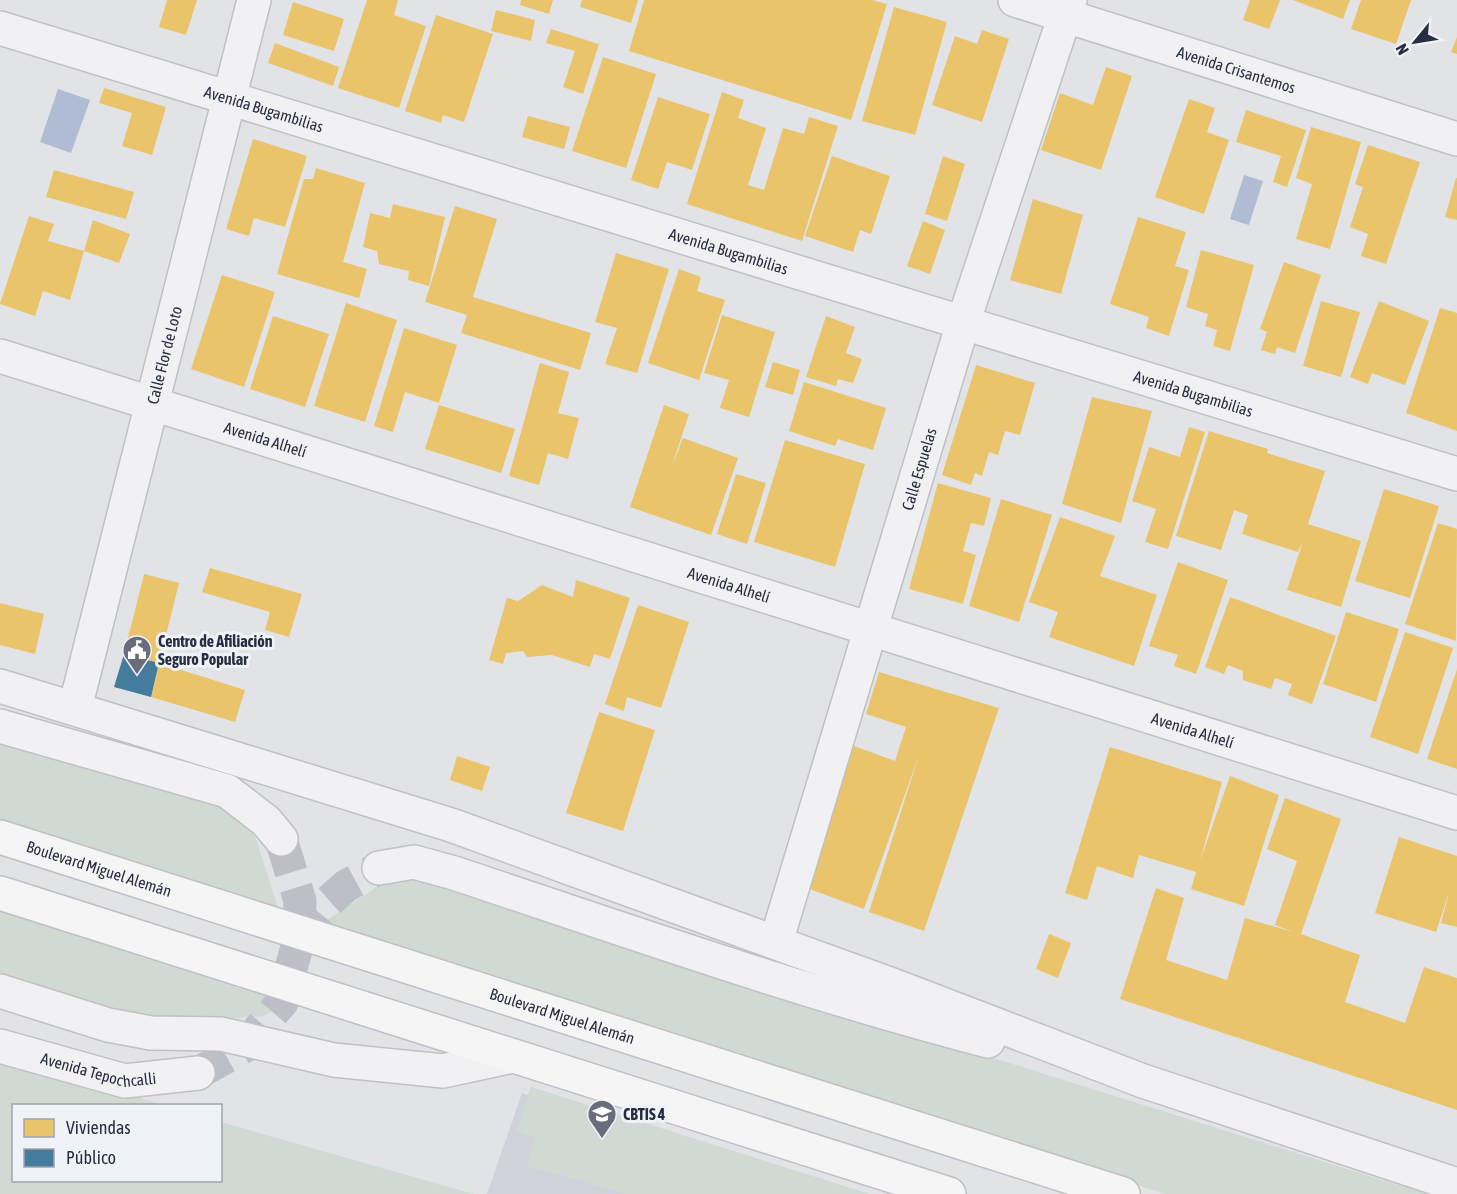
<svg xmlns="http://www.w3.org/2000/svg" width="1457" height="1194" viewBox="0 0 1457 1194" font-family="'Asap Condensed',sans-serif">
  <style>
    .built { fill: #d0d2da }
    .green { fill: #d1dad2 }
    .water { fill: #b0bcd3 }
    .homes { fill: #e9c46a }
    .public { fill: #457b9d }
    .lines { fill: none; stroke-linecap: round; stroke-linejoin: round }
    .street-tunnel { stroke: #bdbfc6; stroke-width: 33; stroke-dasharray: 33 16; stroke-linecap: butt }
    .street-casing { stroke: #c0c1c5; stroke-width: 36 }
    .primary-casing { stroke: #bec0c5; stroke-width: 36 }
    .street { stroke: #f1f1f3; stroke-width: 33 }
    .primary { stroke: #f5f5f6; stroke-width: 33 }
    .labels { text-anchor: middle; stroke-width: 6; stroke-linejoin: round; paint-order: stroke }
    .street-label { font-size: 16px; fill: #282e41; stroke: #eff2f7 }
    .poi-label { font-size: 16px; font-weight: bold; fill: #282e41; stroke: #eff2f7; text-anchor: start }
  </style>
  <rect width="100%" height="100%" fill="#e2e3e7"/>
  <path class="built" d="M531,1087L853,1194H487L522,1093L528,1095Z"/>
  <path class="green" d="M0,736L212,801L252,827L281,917L0,825Z
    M417,877L1427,1194H1166L1004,1145L321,924L380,885Z
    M0,905L271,993L277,1008L264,1016L146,1024L0,978Z
    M0,1058L164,1105L14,1106V1180H220L221,1122L474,1194H0Z
    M531,1087L870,1194H626L527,1166L536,1138L517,1131Z"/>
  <path class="water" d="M58,89L90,100L71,153L40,142Z
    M1244,175L1263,181L1249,225L1230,219Z"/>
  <path class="homes" d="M167,0H197L186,35L159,27Z
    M367,0H398L394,15L426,26L399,108L338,88Z
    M521,0H553L549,14L520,5Z
    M582,0H638L631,23L580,7Z
    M644,0H872L887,4L851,120L629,51Z
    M1250,0H1280L1269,29L1243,20Z
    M1293,0H1350L1343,19Z
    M1361,0H1411L1396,44L1351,29Z
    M293,2L344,19L334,51L283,35Z
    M894,7L947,22L915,135L862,121Z
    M496,10L535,20L531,41L491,31Z
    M436,15L493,34L464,122L443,115L441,123L405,111Z
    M551,29L599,44L583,94L563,87L575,51L546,43Z
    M982,30L1009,39L982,122L932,105L955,36L977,44Z
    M1457,37V54L1451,52Z
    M275,43L339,67L333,86L268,63Z
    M603,57L656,74L626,168L572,151Z
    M1106,67L1132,76L1101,170L1041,150L1060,93L1093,105Z
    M104,88L166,107L152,155L122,146L132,113L99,103Z
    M722,92L744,100L738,118L766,128L748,185L764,190L783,128L804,134L809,117L838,126L802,241L687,204Z
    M658,97L710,114L692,170L667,162L658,189L631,180Z
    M1189,99L1215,108L1207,132L1229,140L1204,214L1155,197Z
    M1246,110L1306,130L1287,187L1273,182L1281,156L1236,142Z
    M528,116L570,127L564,149L522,137Z
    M1311,127L1361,142L1330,249L1296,239L1312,184L1296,178Z
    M253,139L307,156L285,227L254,218L249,236L226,229Z
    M1368,145L1420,162L1386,264L1361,256L1368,234L1350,227L1363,187L1355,184Z
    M832,156L890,176L871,234L860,230L853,252L805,236Z
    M943,156L965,164L947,221L925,214Z
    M316,168L365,183L343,262L367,269L359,298L277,274L304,179H313Z
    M54,170L134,192L126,219L46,197Z
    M1456,178H1457V220L1445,217Z
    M1033,199L1083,215L1061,294L1010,280Z
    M393,204L445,217L429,286L408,280L409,271L379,264L377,251L363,247L370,213L390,218Z
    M455,206L497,219L473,297L591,333L580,370L461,333L467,315L425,302Z
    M29,216L54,224L48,241L84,251L70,300L43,291L35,316L0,304Z
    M1138,217L1186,232L1175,266L1189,270L1169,336L1146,328L1149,317L1110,304Z
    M93,220L130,234L119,263L84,251Z
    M923,221L945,230L930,274L907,266Z
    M1201,250L1254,265L1230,351L1213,346L1217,330L1205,326L1208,314L1186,307Z
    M616,253L669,269L637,373L605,364L617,328L595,322Z
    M1284,262L1321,275L1295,353L1277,347L1275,354L1261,350L1267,332L1260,329Z
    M679,269L701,277L697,291L725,300L699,380L648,363Z
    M222,275L275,292L244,387L191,369Z
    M1321,301L1360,312L1341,377L1303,366Z
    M1379,301L1429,321L1405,385L1372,373L1368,384L1350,377Z
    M346,303L397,320L365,422L314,406Z
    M1440,308L1457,313V431L1406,413Z
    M722,315L775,332L749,417L720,408L729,380L704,373Z
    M273,316L329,334L305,407L250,389Z
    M826,316L855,327L846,353L862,359L853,383L838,379L836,386L806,377Z
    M404,328L457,345L439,403L405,392L393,432L374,426Z
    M773,362L800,370L793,395L765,387Z
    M540,363L569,372L558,413L579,418L568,459L548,453L539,485L509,476Z
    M976,365L1035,383L1020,435L1005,431L998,455L989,452L982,476L975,473L971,485L942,475Z
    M804,382L886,408L873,450L838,439L835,446L789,431Z
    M1092,397L1152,411L1121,523L1062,504Z
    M439,405L515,429L501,473L425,449Z
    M664,405L689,414L671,469L683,438L738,458L711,535L630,507Z
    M1189,427L1205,432L1168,549L1145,542L1156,509L1132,501L1149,447L1180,457Z
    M1209,431L1268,449L1267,453L1325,471L1308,524L1361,541L1341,607L1287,590L1303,541L1298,552L1242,534L1248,515L1234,510L1221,550L1176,536Z
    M785,440L865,464L835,567L754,542Z
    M736,474L766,483L747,544L717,534Z
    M938,483L991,498L984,526L971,523L963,551L976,555L963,604L909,589Z
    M1384,489L1439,506L1410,598L1355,581Z
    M1001,499L1052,515L1019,622L969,606Z
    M1060,517L1115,536L1100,576L1157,595L1134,666L1049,637L1058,612L1029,602Z
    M1438,523L1457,529L1456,641L1405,624Z
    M1178,562L1228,580L1196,674L1174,666L1178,655L1149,646Z
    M210,568L302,594L289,637L265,630L270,612L202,592Z
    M144,574L179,583L159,663L124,654Z
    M576,580L630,598L610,659L594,654L590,667L552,655L527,657L523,651L506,653L503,664L489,660L507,598L518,601L542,585L573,597Z
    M1230,597L1336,636L1312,704L1288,695L1292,684L1275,678L1271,689L1243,680V671L1228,665L1224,674L1205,667Z
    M0,603L44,614L35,654L0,645Z
    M638,605L689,622L661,708L627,697L624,711L605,704Z
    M1346,612L1399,629L1376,702L1323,684Z
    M1405,632L1453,648L1418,754L1370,737Z
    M159,663L245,690L235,722L151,697Z
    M1457,669V769L1427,759Z
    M879,672L999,708L924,931L869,912L919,755L864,909L804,887L854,746L895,761L906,727L866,714Z
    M599,712L655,730L623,831L566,813Z
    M1110,747L1222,782L1200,861L1230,776L1279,795L1244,906L1191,889L1196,872L1139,855L1133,878L1097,866L1087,900L1065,893Z
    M457,756L490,767L482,791L450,780Z
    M1285,798L1341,819L1301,934L1360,955L1345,1002L1405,1023L1424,967L1457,978V1110L1120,999L1156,888L1184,898L1166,960L1227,980L1245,918L1293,932L1275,925L1297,861L1267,849Z
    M1399,837L1457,856V927L1441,923L1449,892L1436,932L1375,913Z
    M1049,934L1071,943L1058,978L1036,969Z"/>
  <path class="public" d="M124,654L159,663L151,697L114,687Z"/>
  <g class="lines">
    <path class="street-tunnel" d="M299,939L329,901L346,886L379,868
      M198,1073L244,1047L282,1002L299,939L300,901L281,839"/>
    <g class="street-casing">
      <g id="street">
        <path id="s1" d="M1015,0L1457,139"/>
        <path id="s2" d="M0,28L1457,474"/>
        <path id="s3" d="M0,356L1457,813"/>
        <path d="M0,686L451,825L895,986L1143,1081L1457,1185"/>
        <path id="s4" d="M75,708L254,0"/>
        <path d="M0,726L227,791L266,821L281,839"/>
        <path d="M379,868L414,862L454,873C631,932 807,994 988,1041"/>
        <path id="s5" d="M776,942L963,323L1070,0"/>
        <path d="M0,991L108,1025L151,1033L221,1034L334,1060L443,1071L513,1056"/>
        <path id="s6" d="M0,1046L125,1081L198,1073"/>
      </g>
    </g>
    <g class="primary-casing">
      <g id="primary">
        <path id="s7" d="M0,837L1123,1194"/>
        <path d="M0,893L949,1194"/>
      </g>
    </g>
    <use href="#street" class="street"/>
    <use href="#primary" class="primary"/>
  </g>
  <defs>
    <g id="civic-pin" transform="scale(1.5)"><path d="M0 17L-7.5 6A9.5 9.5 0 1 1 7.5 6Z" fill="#696d7b" stroke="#eff2f7"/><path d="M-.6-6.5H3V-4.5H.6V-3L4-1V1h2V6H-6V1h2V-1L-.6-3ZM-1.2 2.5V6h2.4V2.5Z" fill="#fff"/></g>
    <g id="university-pin" transform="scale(1.5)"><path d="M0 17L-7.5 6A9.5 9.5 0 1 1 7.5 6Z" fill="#696d7b" stroke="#eff2f7"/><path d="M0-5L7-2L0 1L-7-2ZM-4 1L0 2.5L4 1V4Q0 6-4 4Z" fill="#fff"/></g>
  </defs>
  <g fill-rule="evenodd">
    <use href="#civic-pin" x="137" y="650"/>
    <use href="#university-pin" x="602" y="1114"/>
  </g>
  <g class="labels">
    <g class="street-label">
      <text dy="6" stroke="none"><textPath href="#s1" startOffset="232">Avenida Crisantemos</textPath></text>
      <text dy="6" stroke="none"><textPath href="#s2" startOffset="276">Avenida Bugambilias</textPath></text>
      <text dy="6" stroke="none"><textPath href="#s2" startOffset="762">Avenida Bugambilias</textPath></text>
      <text dy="6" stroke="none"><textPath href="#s4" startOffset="364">Calle Flor de Loto</textPath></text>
      <text dy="6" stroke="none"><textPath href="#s2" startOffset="1248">Avenida Bugambilias</textPath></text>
      <text dy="6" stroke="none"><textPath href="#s3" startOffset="278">Avenida Alhelí</textPath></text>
      <text dy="6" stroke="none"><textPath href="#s5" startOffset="494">Calle Espuelas</textPath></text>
      <text dy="6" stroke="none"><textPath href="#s3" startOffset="764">Avenida Alhelí</textPath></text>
      <text dy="6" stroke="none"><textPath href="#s3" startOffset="1250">Avenida Alhelí</textPath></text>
      <text dy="6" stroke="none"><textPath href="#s7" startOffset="104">Boulevard Miguel Alemán</textPath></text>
      <text dy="6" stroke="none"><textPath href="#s7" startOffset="590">Boulevard Miguel Alemán</textPath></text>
      <text dy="6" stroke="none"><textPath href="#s6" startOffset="102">Avenida Tepochcalli</textPath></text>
    </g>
    <g class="poi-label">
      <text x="158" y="647">Centro de Afiliación<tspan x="158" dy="18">Seguro Popular</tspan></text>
      <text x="623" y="1120">CBTIS 4</text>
    </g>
  </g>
  <rect x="12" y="1104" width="210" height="78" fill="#eff2f7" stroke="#9fa4ae" stroke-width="1.5"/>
  <rect x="24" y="1119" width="30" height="18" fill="#e9c46a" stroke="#9fa4ae" stroke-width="1.5"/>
  <text x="66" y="1134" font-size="18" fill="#282e41">Viviendas</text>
  <rect x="24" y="1149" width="30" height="18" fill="#457b9d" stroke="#9fa4ae" stroke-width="1.5"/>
  <text x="66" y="1164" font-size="18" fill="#282e41">Público</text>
  <g transform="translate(1415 42) rotate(240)" stroke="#eff2f7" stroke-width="4.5" paint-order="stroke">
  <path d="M0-4.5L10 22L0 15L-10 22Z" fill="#282e41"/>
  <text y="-9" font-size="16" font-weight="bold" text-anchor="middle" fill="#282e41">N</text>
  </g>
</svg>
